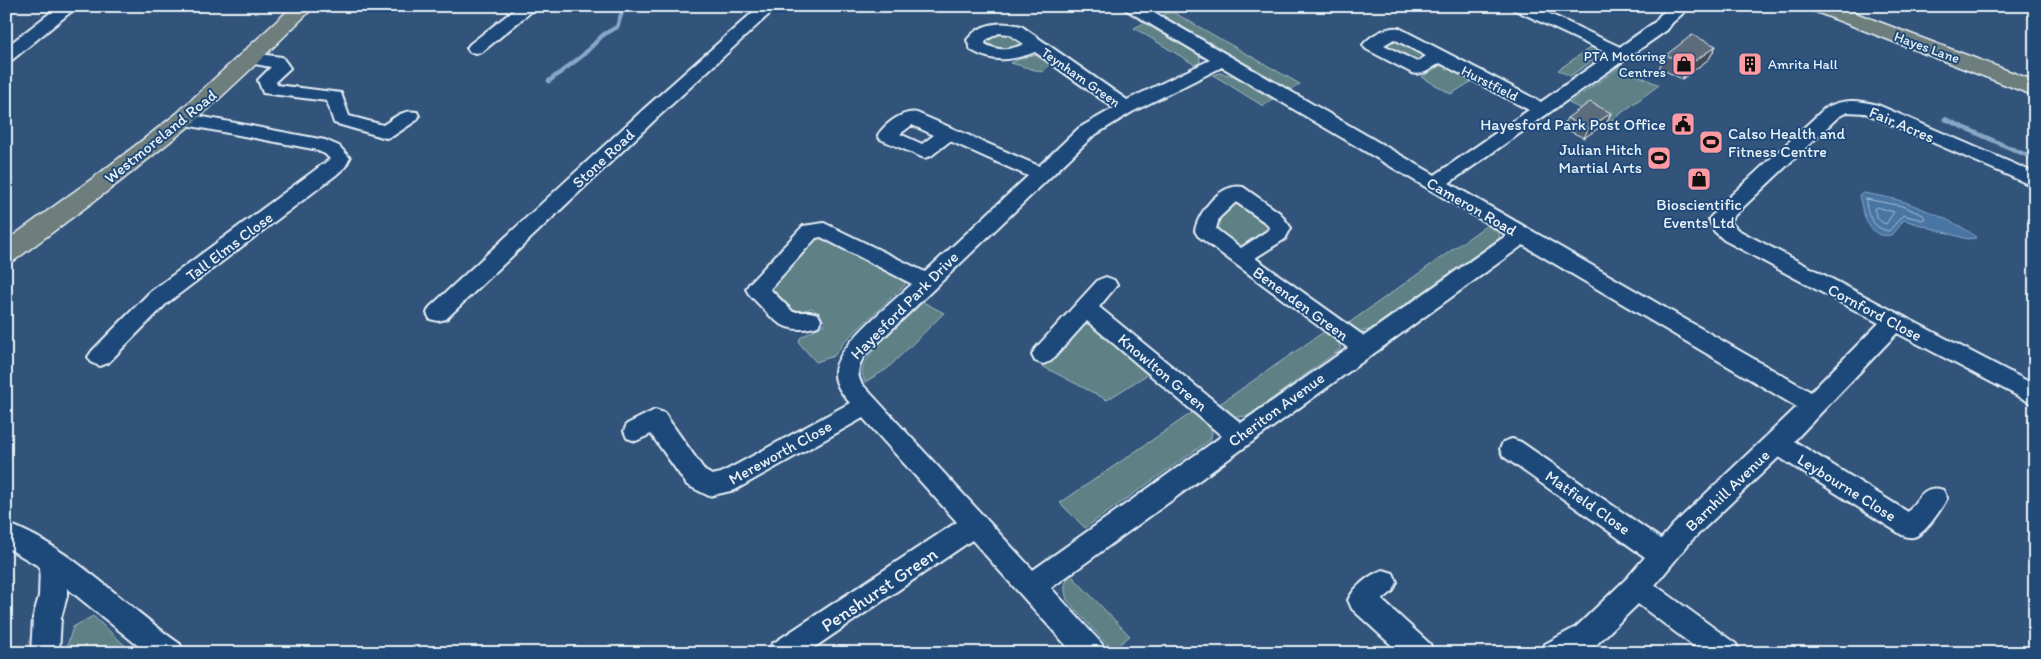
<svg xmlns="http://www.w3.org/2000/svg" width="2041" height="659" viewBox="0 0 2041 659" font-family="Itim,sans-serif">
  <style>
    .green { fill: #5e8186; stroke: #a3b9bf }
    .water { fill: #4874a3; stroke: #88a6c5 }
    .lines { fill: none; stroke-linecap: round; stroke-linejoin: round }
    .shore { stroke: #a8bfd6; stroke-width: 1 }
    .stream { stroke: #88a6c5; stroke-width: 4.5 }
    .minor-casing { stroke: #e8f1f8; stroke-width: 4 }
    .major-casing { stroke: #e8f1f8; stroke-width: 3 }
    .minor { fill: #1f4a7a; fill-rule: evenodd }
    .major { fill: #6d7e7c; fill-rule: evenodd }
    .wall { fill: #505d6c; stroke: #e8f1f8 }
    .shaded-wall { fill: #414c58; stroke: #e8f1f8 }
    .building { fill: #5d6c7d; stroke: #e8f1f8 }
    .labels { text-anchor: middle; stroke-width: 4; stroke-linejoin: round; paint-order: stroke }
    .far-street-label { font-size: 14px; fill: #e8f1f8; stroke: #1f4a7a }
    .far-poi-label { font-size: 14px; fill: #e8f1f8; stroke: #1f4a7a; text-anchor: end }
    .poi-label { font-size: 16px; fill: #e8f1f8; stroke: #1f4a7a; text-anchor: end }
    .street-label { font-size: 16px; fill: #e8f1f8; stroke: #1f4a7a }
    .near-street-label { font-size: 19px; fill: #e8f1f8; stroke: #1f4a7a }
  </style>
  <rect width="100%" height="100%" fill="#32547b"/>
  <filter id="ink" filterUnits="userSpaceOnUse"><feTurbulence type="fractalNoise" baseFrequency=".02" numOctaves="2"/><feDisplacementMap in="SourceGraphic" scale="10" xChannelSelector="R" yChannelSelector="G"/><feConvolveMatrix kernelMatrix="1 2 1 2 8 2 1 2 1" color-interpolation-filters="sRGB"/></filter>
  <g filter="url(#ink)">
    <path class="green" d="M1171,11L1300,84L1290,90L1162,15Z
      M1144,23L1197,54L1200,57V62L1195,65L1134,28Z
      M1005,31L1025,43L1024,46L1011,52L983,45L984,38Z
      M1390,39L1397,40L1426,56V58L1418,62H1413L1384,46V44Z
      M1594,45L1601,50V55L1570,76L1558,70Z
      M1029,55L1039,56L1051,64L1042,72L1011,63Z
      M1439,66H1447L1474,80L1451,94L1422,77Z
      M1620,67L1659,85L1608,123L1569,103Z
      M1220,73L1234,76L1273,100L1263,106L1213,75Z
      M1239,202L1272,226C1270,232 1266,233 1261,237C1257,240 1252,244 1247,245C1233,251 1216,238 1212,225L1232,203Z
      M1487,225L1498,232L1500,236L1498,239L1369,330L1359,332L1346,325Z
      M820,237L829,238L905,278V285L845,341L834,356L816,362L799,343L800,338L826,323L812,308C788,315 787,308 770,293V280L812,239Z
      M923,302L944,313L887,369L865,382C863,377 861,372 863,367C869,349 908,317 923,302Z
      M1082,324H1092L1100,326L1148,374L1107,400L1042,366Z
      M1325,331L1336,339L1341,348L1338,351L1248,416L1235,417L1218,405Z
      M1193,412C1203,420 1217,426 1210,440L1085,528L1060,503Z
      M1071,575L1130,636L1112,650L1067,600C1064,589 1063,583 1071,575Z
      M93,616L130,650L132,653H65L73,627Z"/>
    <path class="water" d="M1863,193C1877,195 1891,198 1905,202C1917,206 1972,229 1976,238L1967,239L1904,220L1891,235C1869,240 1862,211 1859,195Z"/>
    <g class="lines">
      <path class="shore" d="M1866,199L1902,206L1923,215L1925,218L1922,220L1903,215L1889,231C1873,229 1866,214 1866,199Z
        M1877,207L1894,212L1886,224C1879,222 1876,216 1874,209Z"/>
      <path class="stream" d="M549,81L582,56L603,35L617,27L624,6
        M1945,119L2035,159"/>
      <g class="minor-casing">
        <path id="minor" d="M59,6H78L12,60L6,61V47Z
          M519,6H538L482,52L476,53L470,52L467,48L470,44Z
          M760,6H778L659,116L446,319L438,321L430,319L427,313L430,307L645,108Z
          M1123,6H1143L1435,175L1529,110L1440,63C1430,69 1423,76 1412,73L1366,49L1363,45C1370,35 1388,26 1399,28L1541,102L1609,54L1513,9L1511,6H1533L1620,47L1655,22L1660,15L1672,6H1691L1672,23L1667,30L1449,183L1811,392L1879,323L1724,240L1714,231L1709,219L1723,203L1824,109C1842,98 1859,100 1878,105L2035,173V187L1865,113L1847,112L1838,117L1737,213L1729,221L1738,230L2035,385V405L1897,333L1794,441L1908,512C1919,498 1924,484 1943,490L1947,498C1942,508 1925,535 1913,537C1909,538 1906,536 1902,535L1779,457L1691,541L1655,585L1736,644L1740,653H1703L1638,604L1596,645L1582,653H1541L1545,644L1576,627L1627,578L1645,557L1503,456L1500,449L1503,442L1512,439L1521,442L1661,539L1673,525L1797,407L1523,245L1051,588L1102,644L1106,653H1073L972,540L806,653H768L772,644L957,522L863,418L735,490L709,496L687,485L651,434L636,441L627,438L624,431L627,424L655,410L664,413L705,471L712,475L721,473L850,403C843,395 834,384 835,372C837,345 892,303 912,284L821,237L816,238L770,289L793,312H810L818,314L821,320L818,326C782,337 772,317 749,294L746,289L749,284L803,226L824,223L925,272L1028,176L950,141L931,156L924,158L880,139L878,135C885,124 903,110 917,113L1039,166L1079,128L1114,108L1035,52C1012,61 993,63 971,50L967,40C980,22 1002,21 1021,26L1127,100L1210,60L1125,9ZM999,33L1009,34L1024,44C1010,50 999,52 985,44L986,40ZM1394,39L1426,56L1417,62L1384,45ZM1222,67L1507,235L1364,336L1255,258L1285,239L1291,228L1280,213L1243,187C1221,182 1198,212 1195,231L1198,236L1348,348L1241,423L1099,307L1117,285L1114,280L1106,277L1098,280L1035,349L1032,355L1035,361L1043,364L1051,361L1087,321L1222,436L1033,570L862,384C855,374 859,364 865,355L1093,136L1132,112ZM912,125L934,135L922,144L900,134ZM1236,202L1266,223L1270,229L1241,248L1216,229L1219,218Z
          M250,53L282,57L290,68L276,81L277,85L341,93L349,116L383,125C394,118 403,109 417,112L419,116L417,120L393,136L386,138L334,123L327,101L263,93L258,80L271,67L244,62L241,58L244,54Z
          M182,113L325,140L339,146L350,158L345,167L336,175L166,304L108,363L100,366L92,363L88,357L92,351L150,292L330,159L325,154L313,149L175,123L173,119L175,115Z
          M6,523C70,546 124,605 180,644L184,653H147L67,588V596L61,618L59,653H31L33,618L39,596L40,567L6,547Z
          M1383,570L1393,573L1397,582L1393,591L1382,600L1430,644L1434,653H1400L1352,609L1348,600C1355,586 1369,575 1383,570Z"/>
      </g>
      <g class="major-casing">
        <path id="major" d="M293,6H315L252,68L192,124L117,184L15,260L6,263V241L100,173L176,114Z
          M1808,6H1837L2035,81V96L1811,10Z"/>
      </g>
      <use href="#minor" class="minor"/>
      <use href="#major" class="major"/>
    </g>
    <path class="wall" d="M1716,46L1709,59L1682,79L1659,68L1666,55Z
      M1611,113L1607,122L1584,138L1563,128L1567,118Z"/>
    <path class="shaded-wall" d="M1716,46L1709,59L1682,79L1689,65Z
      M1611,113L1607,122L1584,138L1588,129Z"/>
    <path class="building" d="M1692,35L1716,46L1689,65L1666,55Z
      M1590,102L1611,113L1588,129L1567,118Z"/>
  </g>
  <defs>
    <g id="shop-square" transform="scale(1.25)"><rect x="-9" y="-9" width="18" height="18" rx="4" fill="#ff9aa2" stroke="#1f4a7a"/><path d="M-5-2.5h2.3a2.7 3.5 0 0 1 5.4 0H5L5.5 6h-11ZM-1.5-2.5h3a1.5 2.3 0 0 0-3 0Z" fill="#111"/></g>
    <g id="building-square" transform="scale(1.25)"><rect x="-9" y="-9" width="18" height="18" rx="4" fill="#ff9aa2" stroke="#1f4a7a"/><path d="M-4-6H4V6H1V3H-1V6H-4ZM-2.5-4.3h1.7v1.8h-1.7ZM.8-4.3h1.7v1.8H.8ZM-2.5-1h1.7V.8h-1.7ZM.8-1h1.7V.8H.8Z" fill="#111"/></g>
    <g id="civic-square" transform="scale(1.25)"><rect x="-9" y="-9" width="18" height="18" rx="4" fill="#ff9aa2" stroke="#1f4a7a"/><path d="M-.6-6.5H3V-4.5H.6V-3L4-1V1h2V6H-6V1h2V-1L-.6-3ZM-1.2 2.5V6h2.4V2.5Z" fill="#111"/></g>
    <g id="stadium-square" transform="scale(1.25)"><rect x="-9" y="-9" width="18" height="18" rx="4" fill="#ff9aa2" stroke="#1f4a7a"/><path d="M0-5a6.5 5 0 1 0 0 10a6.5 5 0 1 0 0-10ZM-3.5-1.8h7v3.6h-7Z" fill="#111"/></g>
  </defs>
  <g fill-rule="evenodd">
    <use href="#shop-square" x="1684" y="64"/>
    <use href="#building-square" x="1750" y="64"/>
    <use href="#civic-square" x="1683" y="124"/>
    <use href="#stadium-square" x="1711" y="142"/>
    <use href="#stadium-square" x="1659" y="158"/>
    <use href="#shop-square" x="1699" y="179"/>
  </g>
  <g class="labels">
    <g class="far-street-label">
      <text transform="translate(1927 47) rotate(20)" y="5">Hayes Lane</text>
      <text transform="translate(1081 77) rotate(35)" y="5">Teynham Green</text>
      <text transform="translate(1490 83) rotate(27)" y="5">Hurstfield</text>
    </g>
    <g class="far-poi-label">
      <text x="1666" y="61">PTA Motoring<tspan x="1666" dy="16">Centres</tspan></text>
      <text x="1768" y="69" text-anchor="start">Amrita Hall</text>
    </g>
    <g class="poi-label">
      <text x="1666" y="130">Hayesford Park Post Office</text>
      <text x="1728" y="139" text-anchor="start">Calso Health and<tspan x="1728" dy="18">Fitness Centre</tspan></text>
      <text x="1642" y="155">Julian Hitch<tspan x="1642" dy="18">Martial Arts</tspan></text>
      <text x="1699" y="210" text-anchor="middle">Bioscientific<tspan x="1699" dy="18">Events Ltd</tspan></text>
    </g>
    <g class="street-label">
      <text transform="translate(1902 124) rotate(23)" y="6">Fair Acres</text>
      <text transform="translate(160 136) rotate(-39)" y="6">Westmoreland Road</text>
      <text transform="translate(603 158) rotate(-43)" y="6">Stone Road</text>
      <text transform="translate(1472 206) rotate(30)" y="6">Cameron Road</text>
      <text transform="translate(229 246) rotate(-37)" y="6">Tall Elms Close</text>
      <text transform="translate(1301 303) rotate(36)" y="6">Benenden Green</text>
      <text transform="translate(904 305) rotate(-45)" y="6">Hayesford Park Drive</text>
      <text transform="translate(1875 312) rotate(28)" y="6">Cornford Close</text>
      <text transform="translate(1163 372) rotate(40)" y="6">Knowlton Green</text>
      <text transform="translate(1276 409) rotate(-36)" y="6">Cheriton Avenue</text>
      <text transform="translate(780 452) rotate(-29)" y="6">Mereworth Close</text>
      <text transform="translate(1847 487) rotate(32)" y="6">Leybourne Close</text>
      <text transform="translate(1727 490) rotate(-44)" y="6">Barnhill Avenue</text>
      <text transform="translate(1588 502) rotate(35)" y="6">Matfield Close</text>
    </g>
    <g class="near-street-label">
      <text transform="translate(879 589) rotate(-34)" y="7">Penshurst Green</text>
    </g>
  </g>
  <rect width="2041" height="659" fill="none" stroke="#1f4a7a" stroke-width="25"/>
  <rect x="12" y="12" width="2016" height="634" fill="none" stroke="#e8f1f8" stroke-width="2" filter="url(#ink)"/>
</svg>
